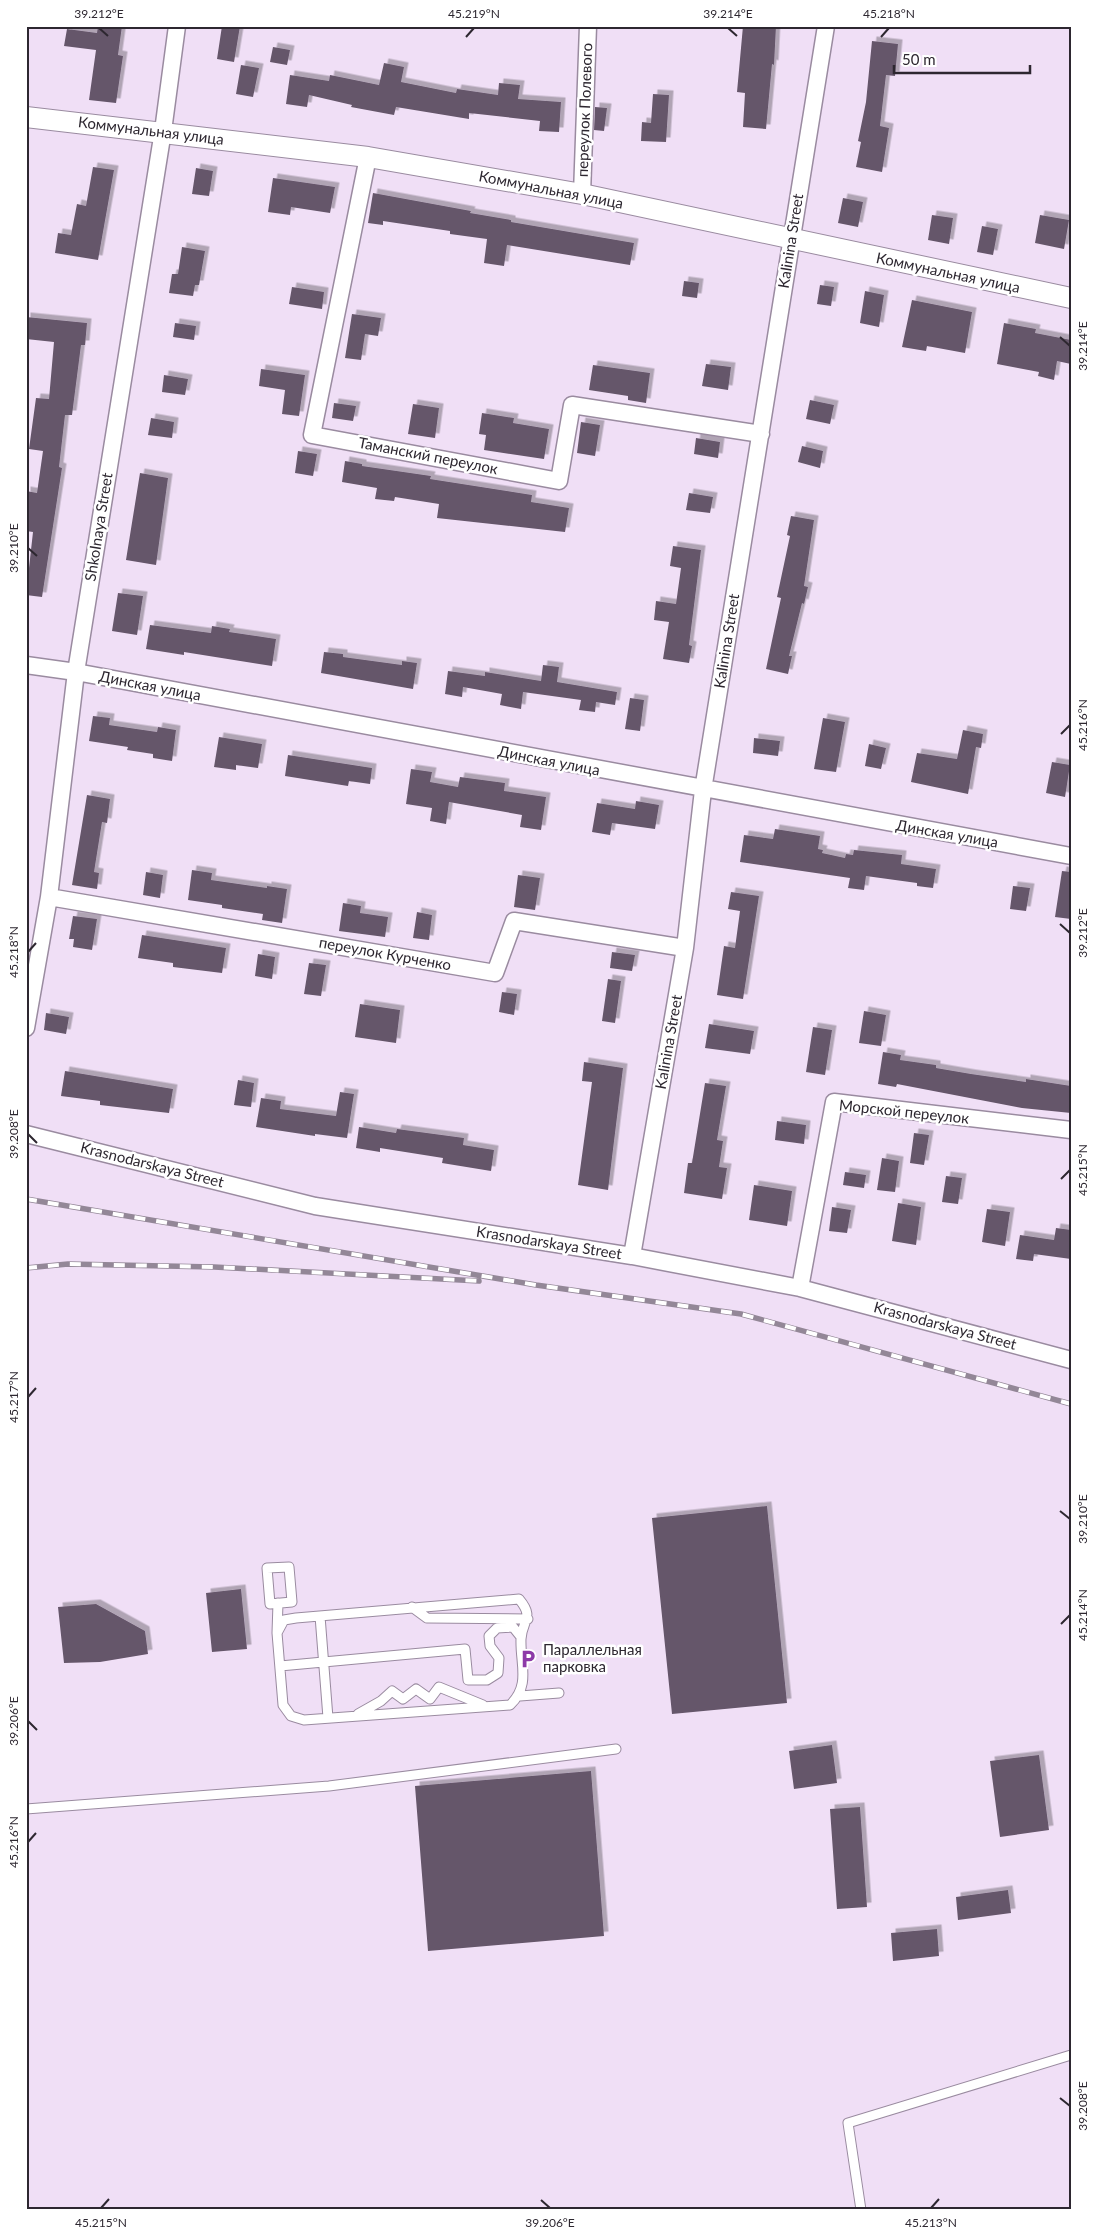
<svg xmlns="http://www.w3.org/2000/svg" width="1097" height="2236" viewBox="0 0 1097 2236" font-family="Lato,sans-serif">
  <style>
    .building { fill: #65566a; filter: url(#shadow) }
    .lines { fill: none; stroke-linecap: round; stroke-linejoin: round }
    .service-casing { stroke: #9a8ba0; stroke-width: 11 }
    .minor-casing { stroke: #9a8ba0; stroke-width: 19 }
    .tertiary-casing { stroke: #9a8ba0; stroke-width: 22 }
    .service { stroke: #fff; stroke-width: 9 }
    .minor { stroke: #fff; stroke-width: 16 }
    .tertiary { stroke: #fff; stroke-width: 20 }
    .rail-casing { stroke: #938797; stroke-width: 5.5 }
    .rail { stroke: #fff; stroke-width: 4; stroke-dasharray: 11; stroke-linecap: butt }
    .ticks { fill: none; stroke: #2d2730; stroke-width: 2 }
    .labels { text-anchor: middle; stroke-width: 5; stroke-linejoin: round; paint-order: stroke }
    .street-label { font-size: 15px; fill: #2d2730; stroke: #fff }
    .poi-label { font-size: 15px; fill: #2d2730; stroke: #fff; text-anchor: start }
    .neatline { fill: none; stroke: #2d2730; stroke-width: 2 }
    .ticks-label { font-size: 12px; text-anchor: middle; fill: #2d2730 }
  </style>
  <defs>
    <filter id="shadow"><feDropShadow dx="4.5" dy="-4.5" stdDeviation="0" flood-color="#0004"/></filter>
  </defs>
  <rect width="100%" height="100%" fill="#f0dff6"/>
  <path class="building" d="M98,26H122L118,55L123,56L116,103L89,100L96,50L64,46L67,29L97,33Z
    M222,26H240L234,62L217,59Z
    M743,26H776L774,65L772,64L766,129L743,127L745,93L737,92Z
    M872,41L898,44L895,76L886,75L880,126L889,128L882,172L856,167L861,142L858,141L866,102Z
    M273,47L290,50L287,65L270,62Z
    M384,63L404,67L401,82L456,93L457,89L498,95L499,83L520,85L518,99L561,102L559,132L539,131L540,121L469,113V119L396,107L394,115L351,107L352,105L309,95L307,107L286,104L290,75L329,81L330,75L379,85Z
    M241,65L259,68L253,97L236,94Z
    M653,94L669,95L666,142L641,141L642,122L651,123Z
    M595,107L607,108L604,131L594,130Z
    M93,167L114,170L98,260L55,253L58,233L71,235L77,204L86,206Z
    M196,168L213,171L209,196L192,194Z
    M273,178L335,187L330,213L291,207L290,215L268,212Z
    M373,193L471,211L470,213L511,220V222L634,243L630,265L507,245L504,266L484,263L487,239L450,234V231L383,221V225L368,223Z
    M843,198L863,202L858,227L838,223Z
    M932,215L953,218L949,244L928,240Z
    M1040,215L1069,220L1064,249L1035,243Z
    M982,226L998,229L993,255L977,252Z
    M182,247L205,251L199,285H195L193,296L169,293L172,274H178Z
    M684,281L699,283L697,298L682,296Z
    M820,285L834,287L831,306L817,304Z
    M292,287L324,292L322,309L289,304Z
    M865,291L884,295L879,327L860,323Z
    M912,300L972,312L965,353L927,346L926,351L902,347Z
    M352,314L381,318L378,336L365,334L361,360L345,358Z
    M26,317L87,323L85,345H81L72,415H65L59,467L62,468L42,597L26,595L33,532L26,531L29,510L26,509V491L37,493L43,451L29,449L36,398L49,399L54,342L26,339Z
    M175,323L196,326L194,340L173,337Z
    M1004,323L1036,329L1035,333L1071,340V364L1057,361L1054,380L1038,376L1039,372L997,364Z
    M706,364L731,367L728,390L702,386Z
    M593,365L650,373L646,403L628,400V396L589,390Z
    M261,369L305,375L299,416L282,414L285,390L259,386Z
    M164,375L188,379L185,395L162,392Z
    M810,400L834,405L830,424L806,419Z
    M334,403L356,406L353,421L332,418Z
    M413,404L439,408L435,438L408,434Z
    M482,413L514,418L513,423L549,429L544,459L484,450L486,435L479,434Z
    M151,418L174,422L172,438L148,435Z
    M581,422L600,425L595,456L577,453Z
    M696,438L720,442L718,458L694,454Z
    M802,446L823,451L820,468L798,462Z
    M298,451L317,454L313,476L295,473Z
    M345,461L362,464V466L431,476L430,479L532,495L531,502L569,508L565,532L437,518L439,504L395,497L394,501L375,499L377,488L342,482Z
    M140,473L168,478L156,565L126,560Z
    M689,493L713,497L710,513L686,510Z
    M791,516L814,520L804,586L808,587L804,604L802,603L789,656H792L788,674L766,669L781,598L777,597L790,536L787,535Z
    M673,546L701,550L689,645L692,646L689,663L663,659L669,622L654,620L656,601L676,604L681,568L670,566Z
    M118,593L143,596L137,635L112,631Z
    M150,625L211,633L212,626L230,629L229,632L276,639L272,666L184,652V655L146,649Z
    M324,652L343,654V657L402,665V661L417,663L413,689L321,673Z
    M543,665L559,667L557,682L617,692L615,705L596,702L595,712L579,710L581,700L523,692L521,709L500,705L502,694L463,687L462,697L445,694L448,671L485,676V672L541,681Z
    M630,698L644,700L640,731L625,729Z
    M93,716L110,718L109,725L157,732L158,727L176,730L172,761L153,758V754L127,750L128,747L89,741Z
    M823,718L845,722L836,772L814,769Z
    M963,730L983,734L981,748L976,747L968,794L911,782L917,753L957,759Z
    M219,737L262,744L258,768L236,765V770L214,767Z
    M754,738L780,741L778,756L753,753Z
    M869,744L886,748L881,769L865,766Z
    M288,755L372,768L370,784L349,781L348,786L285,776Z
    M1052,762L1070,765L1065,797L1046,793Z
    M411,769L432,772L430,782L458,787L460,777L505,783L504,791L546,797L541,830L520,827L522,815L449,802L446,824L430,821L432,808L406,804Z
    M87,795L110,799L107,823L102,822L94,872L99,873L97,889L72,885Z
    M636,801L659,805L655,829L612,823L610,835L592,832L597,803L635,809Z
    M775,829L820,836L818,849L823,850L822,853L845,858L846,854L853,855L854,850L902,855L901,864L936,869L933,888L917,886V883L866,876L864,890L848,888L850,878L740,862L744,835L773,839Z
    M192,870L212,873L211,880L267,888V886L287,889L282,923L262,920L263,914L222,908V905L188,900Z
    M1062,871L1071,872V919L1055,917Z
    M146,872L163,875L160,898L143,895Z
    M518,875L540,878L535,910L514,907Z
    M1013,886L1030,888L1026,911L1010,909Z
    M731,892L759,896L743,999L717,995L724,946L735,948L740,911L728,909Z
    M343,903L361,906L360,913L388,917L385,937L339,931Z
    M417,912L432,915L429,940L413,938Z
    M73,916L97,919L92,950L73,947L74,939H69Z
    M142,935L226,948L222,973L173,967V963L138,958Z
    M612,952L635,955L632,971L610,968Z
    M258,954L275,957L272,979L255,976Z
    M309,963L326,965L321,996L304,994Z
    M608,979L621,981L615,1023L602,1021Z
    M502,992L517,994L514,1015L499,1012Z
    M360,1004L400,1010L396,1043L355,1037Z
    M864,1011L886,1015L881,1046L859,1043Z
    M46,1013L69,1017L66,1034L44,1030Z
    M709,1024L754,1031L750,1054L705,1048Z
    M813,1027L832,1030L825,1075L806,1072Z
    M883,1052L901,1055L900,1060L936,1065V1068L971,1074L1026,1082V1079L1071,1086V1113L1022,1108L897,1084L896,1087L878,1084Z
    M584,1062L623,1068L608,1190L578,1185L592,1082L582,1081Z
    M65,1071L173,1089L169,1113L100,1105V1101L61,1096Z
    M238,1080L254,1083L251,1107L234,1105Z
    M705,1083L726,1086L717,1140L723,1141L719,1167L727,1168L722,1199L684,1193L688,1163H692Z
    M340,1092L354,1094L347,1138L315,1134V1136L256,1127L261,1098L281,1101L280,1109L336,1116Z
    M777,1121L806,1125L804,1144L775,1140Z
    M359,1127L396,1133L397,1129L464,1138L463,1145L494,1150L491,1171L442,1163L443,1158L380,1148V1152L356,1148Z
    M914,1133L929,1135L924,1165L910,1163Z
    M882,1158L899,1161L895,1192L877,1190Z
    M845,1172L866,1175L864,1188L843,1185Z
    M946,1176L962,1178L958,1204L942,1202Z
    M754,1185L792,1191L787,1226L749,1220Z
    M898,1203L921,1207L916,1245L892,1241Z
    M832,1207L851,1210L847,1233L829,1231Z
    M987,1209L1010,1212L1005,1246L982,1242Z
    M1056,1228L1071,1230V1259L1034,1254L1033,1261L1016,1259L1020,1235L1054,1240Z
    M767,1506L787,1703L672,1714L652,1518Z
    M241,1589L247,1649L212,1652L206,1593Z
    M96,1604L145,1631L148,1654L100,1662L64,1663L58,1607Z
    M832,1745L837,1783L794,1789L789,1751Z
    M1039,1755L1049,1830L1000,1837L990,1761Z
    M591,1771L604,1936L428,1951L415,1786Z
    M860,1807L867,1907L837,1909L830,1809Z
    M1008,1890L1011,1913L958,1920L956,1897Z
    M937,1929L939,1956L893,1961L891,1933Z"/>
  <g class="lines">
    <g class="service-casing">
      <path id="service" d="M289,1567L292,1602L270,1604L267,1568Z
        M412,1607L427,1618L528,1619
        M320,1616L328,1718
        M277,1633L284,1620L296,1618L519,1599C535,1618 522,1620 521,1639C520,1664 531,1685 510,1705L304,1720L291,1716L283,1705L277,1633L278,1603
        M280,1666L465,1649L468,1680H487L498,1673L499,1658L490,1646L489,1636L497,1628L513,1627L521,1637
        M520,1696L559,1693
        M358,1714L381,1701L392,1691L403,1699L416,1689L430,1699L439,1687L483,1705
        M26,1809L329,1786L616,1749
        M861,2210L848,2123L1071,2055"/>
    </g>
    <g class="minor-casing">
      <path id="minor" d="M368,157L312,435L559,481L572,405L761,434
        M582,194L588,26
        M26,665L76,672L1071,856
        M49,897L495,973L514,921L685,948
        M26,1028L49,897L76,672L163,131L177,26
        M26,1134L315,1206L632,1256L800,1288L1071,1360
        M632,1256L685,948L703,790L826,26
        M800,1288L834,1102L1071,1130"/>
    </g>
    <g class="tertiary-casing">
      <path id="tertiary" d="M26,117L368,157L582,194L1071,298"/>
    </g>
    <use href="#service" class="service"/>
    <use href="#minor" class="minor"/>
    <use href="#tertiary" class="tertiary"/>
    <g class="rail-casing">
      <path id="rail" d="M26,1199L536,1285L741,1314L1071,1404
        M26,1268L68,1264L214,1267L479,1281"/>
    </g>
    <use href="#rail" class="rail"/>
  </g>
  <path class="ticks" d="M99,28L108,36M728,28L737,36M466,37L474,28M881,37L889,28M1060,337L1070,346M28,548L37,556M1061,734L1070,725M1060,924L1070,933M28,952L36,943M28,1134L37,1143M1061,1179L1070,1170M28,1397L36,1388M1060,1511L1070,1519M1061,1624L1070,1615M28,1721L37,1730M28,1842L36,1833M1060,2098L1070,2106M541,2200L550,2208M101,2208L109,2199M931,2208L939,2199"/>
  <defs>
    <g id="parking-bare" transform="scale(1.5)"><path d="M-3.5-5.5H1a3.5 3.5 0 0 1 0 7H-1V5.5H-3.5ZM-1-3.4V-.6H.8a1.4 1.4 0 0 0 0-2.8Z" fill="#8d3aa8" stroke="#fff" stroke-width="2.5" paint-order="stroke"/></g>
  </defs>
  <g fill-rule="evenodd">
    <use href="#parking-bare" x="528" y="1659"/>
  </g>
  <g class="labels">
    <g class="street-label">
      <text transform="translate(585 110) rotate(-88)" y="5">переулок Полевого</text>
      <text transform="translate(151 131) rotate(7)" y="5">Коммунальная улица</text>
      <text transform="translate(551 190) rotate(11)" y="5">Коммунальная улица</text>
      <text transform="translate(791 241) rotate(-81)" y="5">Kalinina Street</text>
      <text transform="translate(948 273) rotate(12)" y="5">Коммунальная улица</text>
      <text transform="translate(428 456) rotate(11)" y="5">Таманский переулок</text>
      <text transform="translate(99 527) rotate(-81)" y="5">Shkolnaya Street</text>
      <text transform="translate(727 641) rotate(-81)" y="5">Kalinina Street</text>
      <text transform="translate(150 686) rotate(11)" y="5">Динская улица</text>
      <text transform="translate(549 761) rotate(11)" y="5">Динская улица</text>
      <text transform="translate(947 834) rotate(10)" y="5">Динская улица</text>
      <text transform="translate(385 954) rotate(10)" y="5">переулок Курченко</text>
      <text transform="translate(669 1042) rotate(-80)" y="5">Kalinina Street</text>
      <text transform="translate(904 1112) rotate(6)" y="5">Морской переулок</text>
      <text transform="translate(152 1165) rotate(14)" y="5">Krasnodarskaya Street</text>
      <text transform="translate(549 1243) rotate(9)" y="5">Krasnodarskaya Street</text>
      <text transform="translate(945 1326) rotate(15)" y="5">Krasnodarskaya Street</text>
    </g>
    <g class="poi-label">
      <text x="543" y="1655">Параллельная<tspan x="543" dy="17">парковка</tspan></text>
    </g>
  </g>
  <rect width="1097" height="2236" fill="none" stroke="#ffffff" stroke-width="55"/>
  <path d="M894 65v8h136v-8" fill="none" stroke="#2d2730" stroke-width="2.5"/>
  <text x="902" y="65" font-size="15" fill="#2d2730" stroke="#ffffff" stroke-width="4" paint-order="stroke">50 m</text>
  <rect x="28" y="28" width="1042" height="2180" class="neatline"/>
  <g class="ticks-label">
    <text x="99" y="18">39.212°E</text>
    <text x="474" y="18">45.219°N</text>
    <text x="728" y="18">39.214°E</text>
    <text x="889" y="18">45.218°N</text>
    <text transform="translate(1083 346) rotate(-90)" y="4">39.214°E</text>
    <text transform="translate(14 548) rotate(-90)" y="4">39.210°E</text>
    <text transform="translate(1083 725) rotate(-90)" y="4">45.216°N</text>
    <text transform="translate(1083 933) rotate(-90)" y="4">39.212°E</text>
    <text transform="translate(14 952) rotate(-90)" y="4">45.218°N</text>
    <text transform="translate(14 1134) rotate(-90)" y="4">39.208°E</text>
    <text transform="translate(1083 1170) rotate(-90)" y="4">45.215°N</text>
    <text transform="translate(14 1397) rotate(-90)" y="4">45.217°N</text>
    <text transform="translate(1083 1519) rotate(-90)" y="4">39.210°E</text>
    <text transform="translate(1083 1615) rotate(-90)" y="4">45.214°N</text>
    <text transform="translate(14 1721) rotate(-90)" y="4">39.206°E</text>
    <text transform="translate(14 1842) rotate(-90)" y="4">45.216°N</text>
    <text transform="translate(1083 2106) rotate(-90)" y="4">39.208°E</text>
    <text x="101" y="2227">45.215°N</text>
    <text x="550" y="2227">39.206°E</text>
    <text x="931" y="2227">45.213°N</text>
  </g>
</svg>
